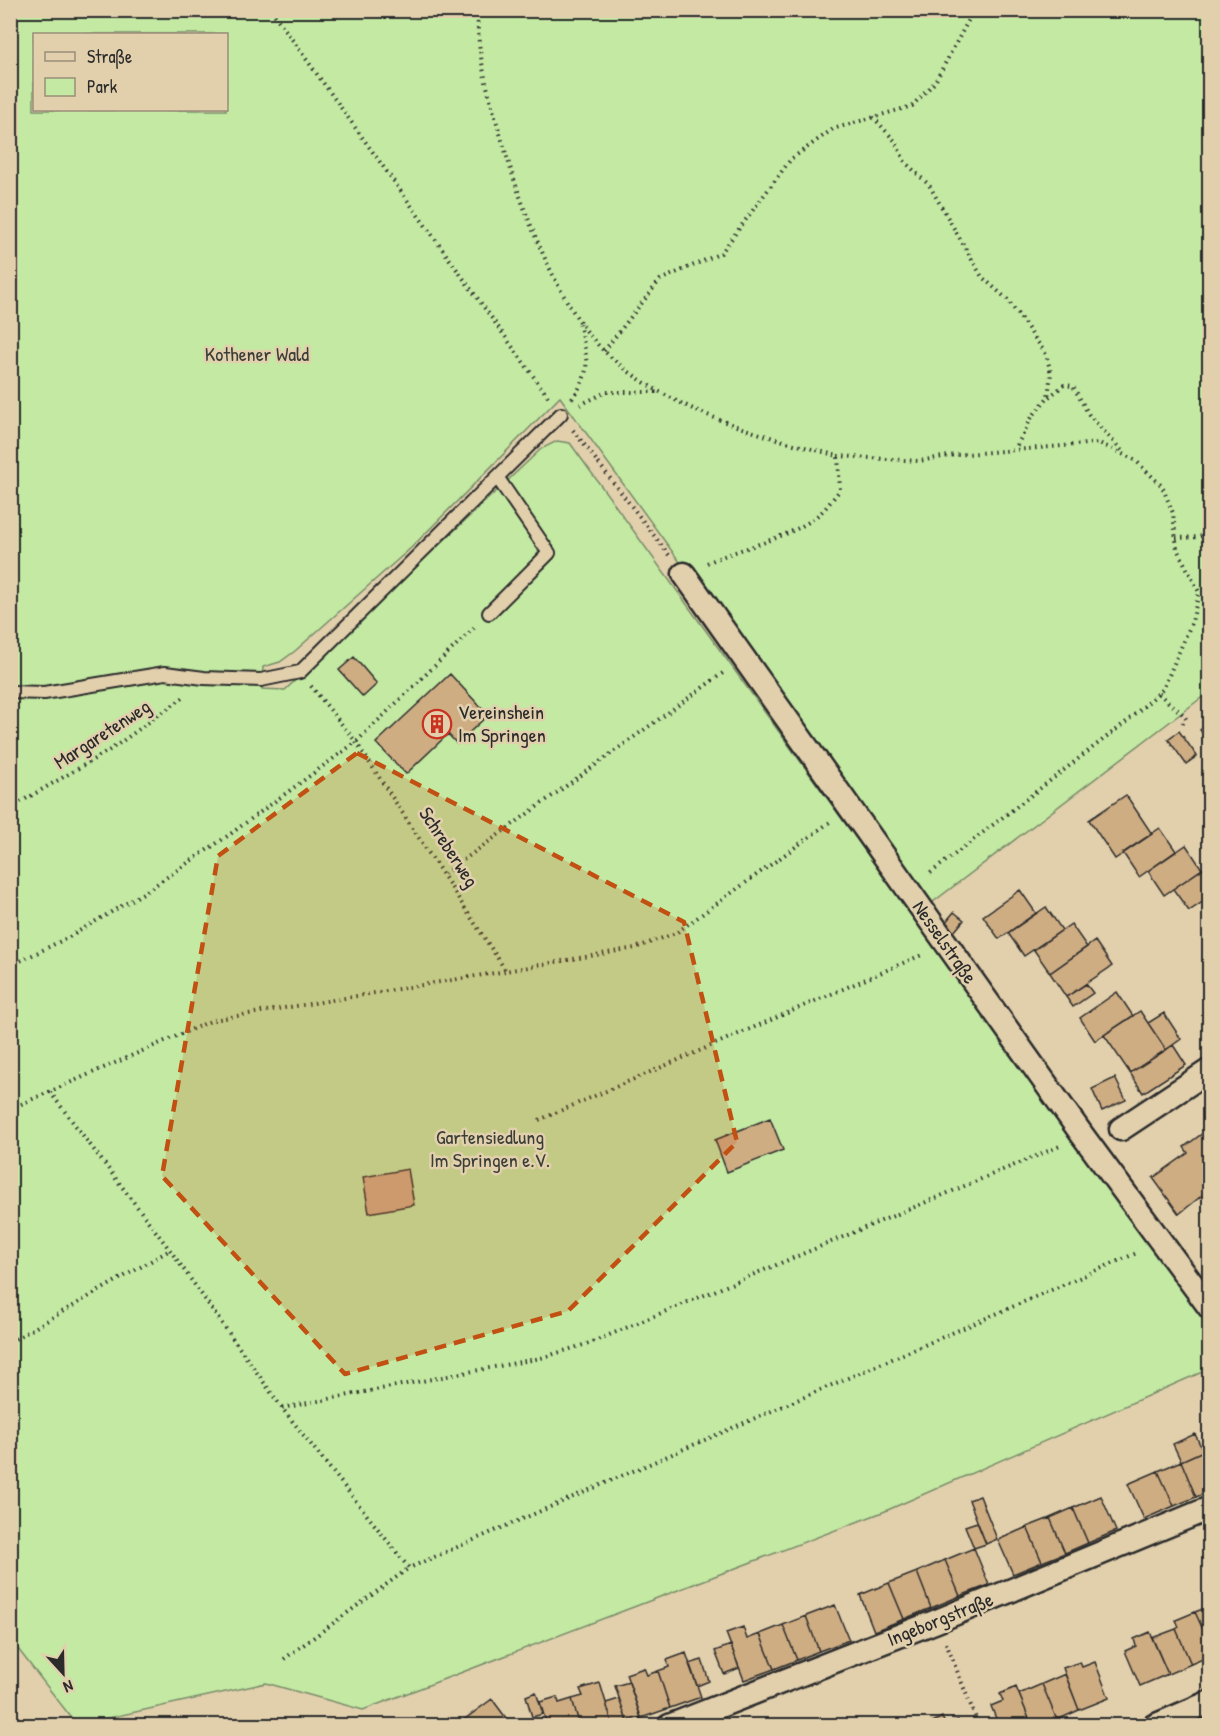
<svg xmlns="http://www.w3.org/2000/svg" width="1220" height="1736" viewBox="0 0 1220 1736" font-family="'Patrick Hand',sans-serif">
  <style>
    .green { fill: #c3e9a3; stroke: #778a67; stroke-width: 1.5; fill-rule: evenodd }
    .building { fill: #cfad83; stroke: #2b2b2b; stroke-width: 1.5 }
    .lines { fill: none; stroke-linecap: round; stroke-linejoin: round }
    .lane-casing { stroke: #2b2b2b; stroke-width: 16 }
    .street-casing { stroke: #2b2b2b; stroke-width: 27 }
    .path { stroke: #2b2b2b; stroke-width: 4; stroke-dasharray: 1.5 4.5; stroke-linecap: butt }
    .lane { stroke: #e2d0ad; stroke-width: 12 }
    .street { stroke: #e2d0ad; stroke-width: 22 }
    .marked { fill: #c25012; fill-opacity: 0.2; stroke: #c25012; stroke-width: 4.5; stroke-dasharray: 12 8; stroke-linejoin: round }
    .labels { text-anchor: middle; stroke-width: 5; stroke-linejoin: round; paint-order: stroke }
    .park-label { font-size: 20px; fill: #3a3e37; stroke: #e2d0ad }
    .poi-label { font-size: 20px; fill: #2b2b2b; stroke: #e2d0ad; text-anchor: start }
    .street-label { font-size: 20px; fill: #2b2b2b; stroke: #e2d0ad }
  </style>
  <rect width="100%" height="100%" fill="#e2d0ad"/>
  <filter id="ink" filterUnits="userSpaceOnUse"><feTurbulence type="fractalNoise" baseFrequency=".0167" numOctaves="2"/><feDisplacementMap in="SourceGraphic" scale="12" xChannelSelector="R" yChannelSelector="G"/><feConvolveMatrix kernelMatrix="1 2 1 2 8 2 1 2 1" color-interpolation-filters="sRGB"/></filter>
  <g filter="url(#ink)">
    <path class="green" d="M11,11H1209V692L929,905L560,397L412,547L295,651L280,662L263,667L262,689L285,690L541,449L557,441L570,443L1209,1326V1369L883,1512L363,1710L266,1683L77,1725L11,1640ZM34,34H226V110H34Z"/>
    <path class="building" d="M354,657L377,684L363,697L339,670Z
      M450,674L488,715L457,744L448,734L406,774L376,743Z
      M1210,723V743L1200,730Z
      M1179,731L1197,756L1186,764L1168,739Z
      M1126,795L1152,834L1115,859L1089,820Z
      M1160,828L1176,851L1139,877L1123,853Z
      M1186,845L1202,869L1164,895L1148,871Z
      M1210,864V897L1189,911L1173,889Z
      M1020,890L1036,913L999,939L983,916Z
      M1046,907L1062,930L1024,956L1008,933Z
      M954,912L964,920L954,932L944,924Z
      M1071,924L1087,947L1050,973L1034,950Z
      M1095,941L1112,966L1066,997L1050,973Z
      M1086,984L1093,993L1073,1007L1066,997Z
      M1117,992L1133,1016L1095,1041L1080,1018Z
      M1140,1011L1166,1050L1130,1073L1104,1035Z
      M1164,1013L1181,1039L1166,1050L1148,1023Z
      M1173,1045L1186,1065L1143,1093L1130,1073Z
      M1115,1078L1126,1100L1102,1111L1092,1089Z
      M770,1118L783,1150L727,1172L715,1140Z
      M1210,1128V1189L1179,1214L1153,1178L1188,1153L1184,1147Z
      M408,1169L414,1205L369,1213L363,1177Z
      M1195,1434L1203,1451L1181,1461L1173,1444Z
      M1210,1448V1466L1203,1451Z
      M1203,1451L1210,1466V1491L1196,1497L1181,1461Z
      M1181,1461L1196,1497L1174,1506L1158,1471Z
      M1158,1471L1174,1506L1144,1519L1128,1484Z
      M980,1496L997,1539L986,1544L969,1500Z
      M1101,1496L1116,1531L1088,1543L1073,1508Z
      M1073,1508L1088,1543L1065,1553L1050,1518Z
      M1050,1518L1065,1553L1042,1562L1027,1527Z
      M977,1522L986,1544L974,1548L965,1526Z
      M1027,1527L1042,1562L1013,1574L998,1540Z
      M974,1548L989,1585L960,1596L945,1560Z
      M945,1560L960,1596L931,1608L917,1572Z
      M917,1572L931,1608L904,1619L889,1583Z
      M889,1583L904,1619L874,1631L860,1595Z
      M835,1605L849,1640L819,1651L806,1616Z
      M1210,1606V1645L1195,1612Z
      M1195,1612L1210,1645V1656L1191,1664L1176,1629L1179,1627L1176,1620Z
      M806,1616L819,1651L797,1660L783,1625Z
      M783,1625L797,1660L774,1669L760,1634Z
      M743,1627L747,1639L760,1634L774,1669L744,1680L726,1633Z
      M1176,1629L1191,1664L1168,1674L1152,1638Z
      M1150,1632L1168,1674L1140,1686L1125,1651L1136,1646L1134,1639Z
      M731,1645L739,1668L724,1674L715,1651Z
      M686,1653L701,1697L670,1708L658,1671L669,1667L667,1660Z
      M702,1660L709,1681L697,1686L689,1664Z
      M1080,1662L1082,1667L1095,1662L1109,1698L1079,1710L1063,1668Z
      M644,1668L647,1675L658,1671L670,1708L641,1718L626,1674Z
      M1065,1674L1079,1710L1057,1720L1042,1684Z
      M629,1682L641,1717L627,1721L615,1686Z
      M600,1683L613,1726H580L572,1699L583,1696L580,1689Z
      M1042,1684L1057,1720L1042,1726H1032L1019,1694Z
      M1016,1687L1032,1726H999L991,1706L1003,1701L1000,1694Z
      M536,1692L543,1714L532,1717L526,1696Z
      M557,1697L559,1703L572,1699L580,1726H547L540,1702Z
      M492,1699L512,1726H470L465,1719Z
      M619,1699L627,1721L613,1726L606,1703Z
      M942,1717L945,1724L958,1720L960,1726H925Z"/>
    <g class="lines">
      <g class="lane-casing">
        <path id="lane" d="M489,613L549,553L497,477
          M10,692L44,693L165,673L204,678L261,680L300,672L561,414"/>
      </g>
      <g class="street-casing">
        <path id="street" d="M684,574L1083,1136L1210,1308
          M1121,1129L1210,1070
          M669,1726L937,1621L1210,1508
          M1154,1726L1210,1702"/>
      </g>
      <path class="path" d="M271,10L549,398
        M478,10C475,56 494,113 507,157C524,214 561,310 604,351C668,411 756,434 838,456L840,490C833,498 827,508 818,515C790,539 741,547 707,563
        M873,117L895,141L905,162L929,185L982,277L1007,299L1046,354L1051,373L1048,397L1032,417L1015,449
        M604,351L660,280L721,253L791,159L833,129L912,106L935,82L974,10
        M1049,397L1064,385L1073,386L1089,415L1124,453
        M572,399C594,369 586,356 579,322
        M580,405L606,392H659
        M573,430L669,555
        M838,456L919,461L955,455L1099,443L1135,460L1162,486L1173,513L1177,549L1199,592L1192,622L1163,689L1126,722L928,875
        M1176,538L1199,537L1210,533
        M311,686L356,742L506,971L635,948L676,933L830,822
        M1159,693C1167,703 1183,712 1186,719L1181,726
        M10,808L110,750L184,697
        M444,874L723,673
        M10,966L69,937L145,892L229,835L356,742L476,626
        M50,1092L170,1250L282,1408L409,1568L1139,1252
        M10,1109L213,1020L506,971
        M539,1120L924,954
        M10,1342L170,1250
        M282,1408L541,1358L590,1343L1060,1146
        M946,1643L979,1726
        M284,1659L409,1568"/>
      <use href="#lane" class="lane"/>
      <use href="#street" class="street"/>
    </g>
  </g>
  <path class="marked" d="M357,753L684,922L737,1142L568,1311L345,1374L162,1176L218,856Z"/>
  <defs>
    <g id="building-ring" transform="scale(1.5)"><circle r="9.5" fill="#e2d0ad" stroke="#c8321e" stroke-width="1.5"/><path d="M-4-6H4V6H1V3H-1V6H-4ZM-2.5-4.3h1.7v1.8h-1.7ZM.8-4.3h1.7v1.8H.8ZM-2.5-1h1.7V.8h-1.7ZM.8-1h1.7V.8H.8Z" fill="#c8321e"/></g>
  </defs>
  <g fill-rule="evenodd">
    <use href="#building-ring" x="437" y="724"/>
  </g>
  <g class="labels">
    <g class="park-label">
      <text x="257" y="361">Kothener Wald</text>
      <text x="490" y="1144">Gartensiedlung<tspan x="490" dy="23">Im Springen e.V.</tspan></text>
    </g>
    <g class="poi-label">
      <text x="458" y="719">Vereinshein<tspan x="458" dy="23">Im Springen</tspan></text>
    </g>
    <g class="street-label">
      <text transform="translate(102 734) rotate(-33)" y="7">Margaretenweg</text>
      <text transform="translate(449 847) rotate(57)" y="7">Schreberweg</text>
      <text transform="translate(945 942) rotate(55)" y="7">Nesselstraße</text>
      <text transform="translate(940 1619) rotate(-22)" y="7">Ingeborgstraße</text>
    </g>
  </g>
  <rect width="1220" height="1736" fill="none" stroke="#e2d0ad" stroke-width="36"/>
  <rect x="18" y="18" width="1184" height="1700" fill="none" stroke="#2b2b2b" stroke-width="2" filter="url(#ink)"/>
  <rect x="33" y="33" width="195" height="78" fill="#e2d0ad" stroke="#998e79" stroke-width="1.5"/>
  <rect x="45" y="52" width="30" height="9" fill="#e2d0ad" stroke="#998e79" stroke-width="1.5"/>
  <text x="87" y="63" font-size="18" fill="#2b2b2b">Straße</text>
  <rect x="45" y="78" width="30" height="18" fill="#c3e9a3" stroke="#998e79" stroke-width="1.5"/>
  <text x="87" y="93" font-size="18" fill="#2b2b2b">Park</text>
  <g transform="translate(63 1673) rotate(158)" stroke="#e2d0ad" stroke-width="4.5" paint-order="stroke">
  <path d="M0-4.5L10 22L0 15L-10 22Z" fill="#2b2b2b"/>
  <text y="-9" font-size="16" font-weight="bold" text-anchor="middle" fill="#2b2b2b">N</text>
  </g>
</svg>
